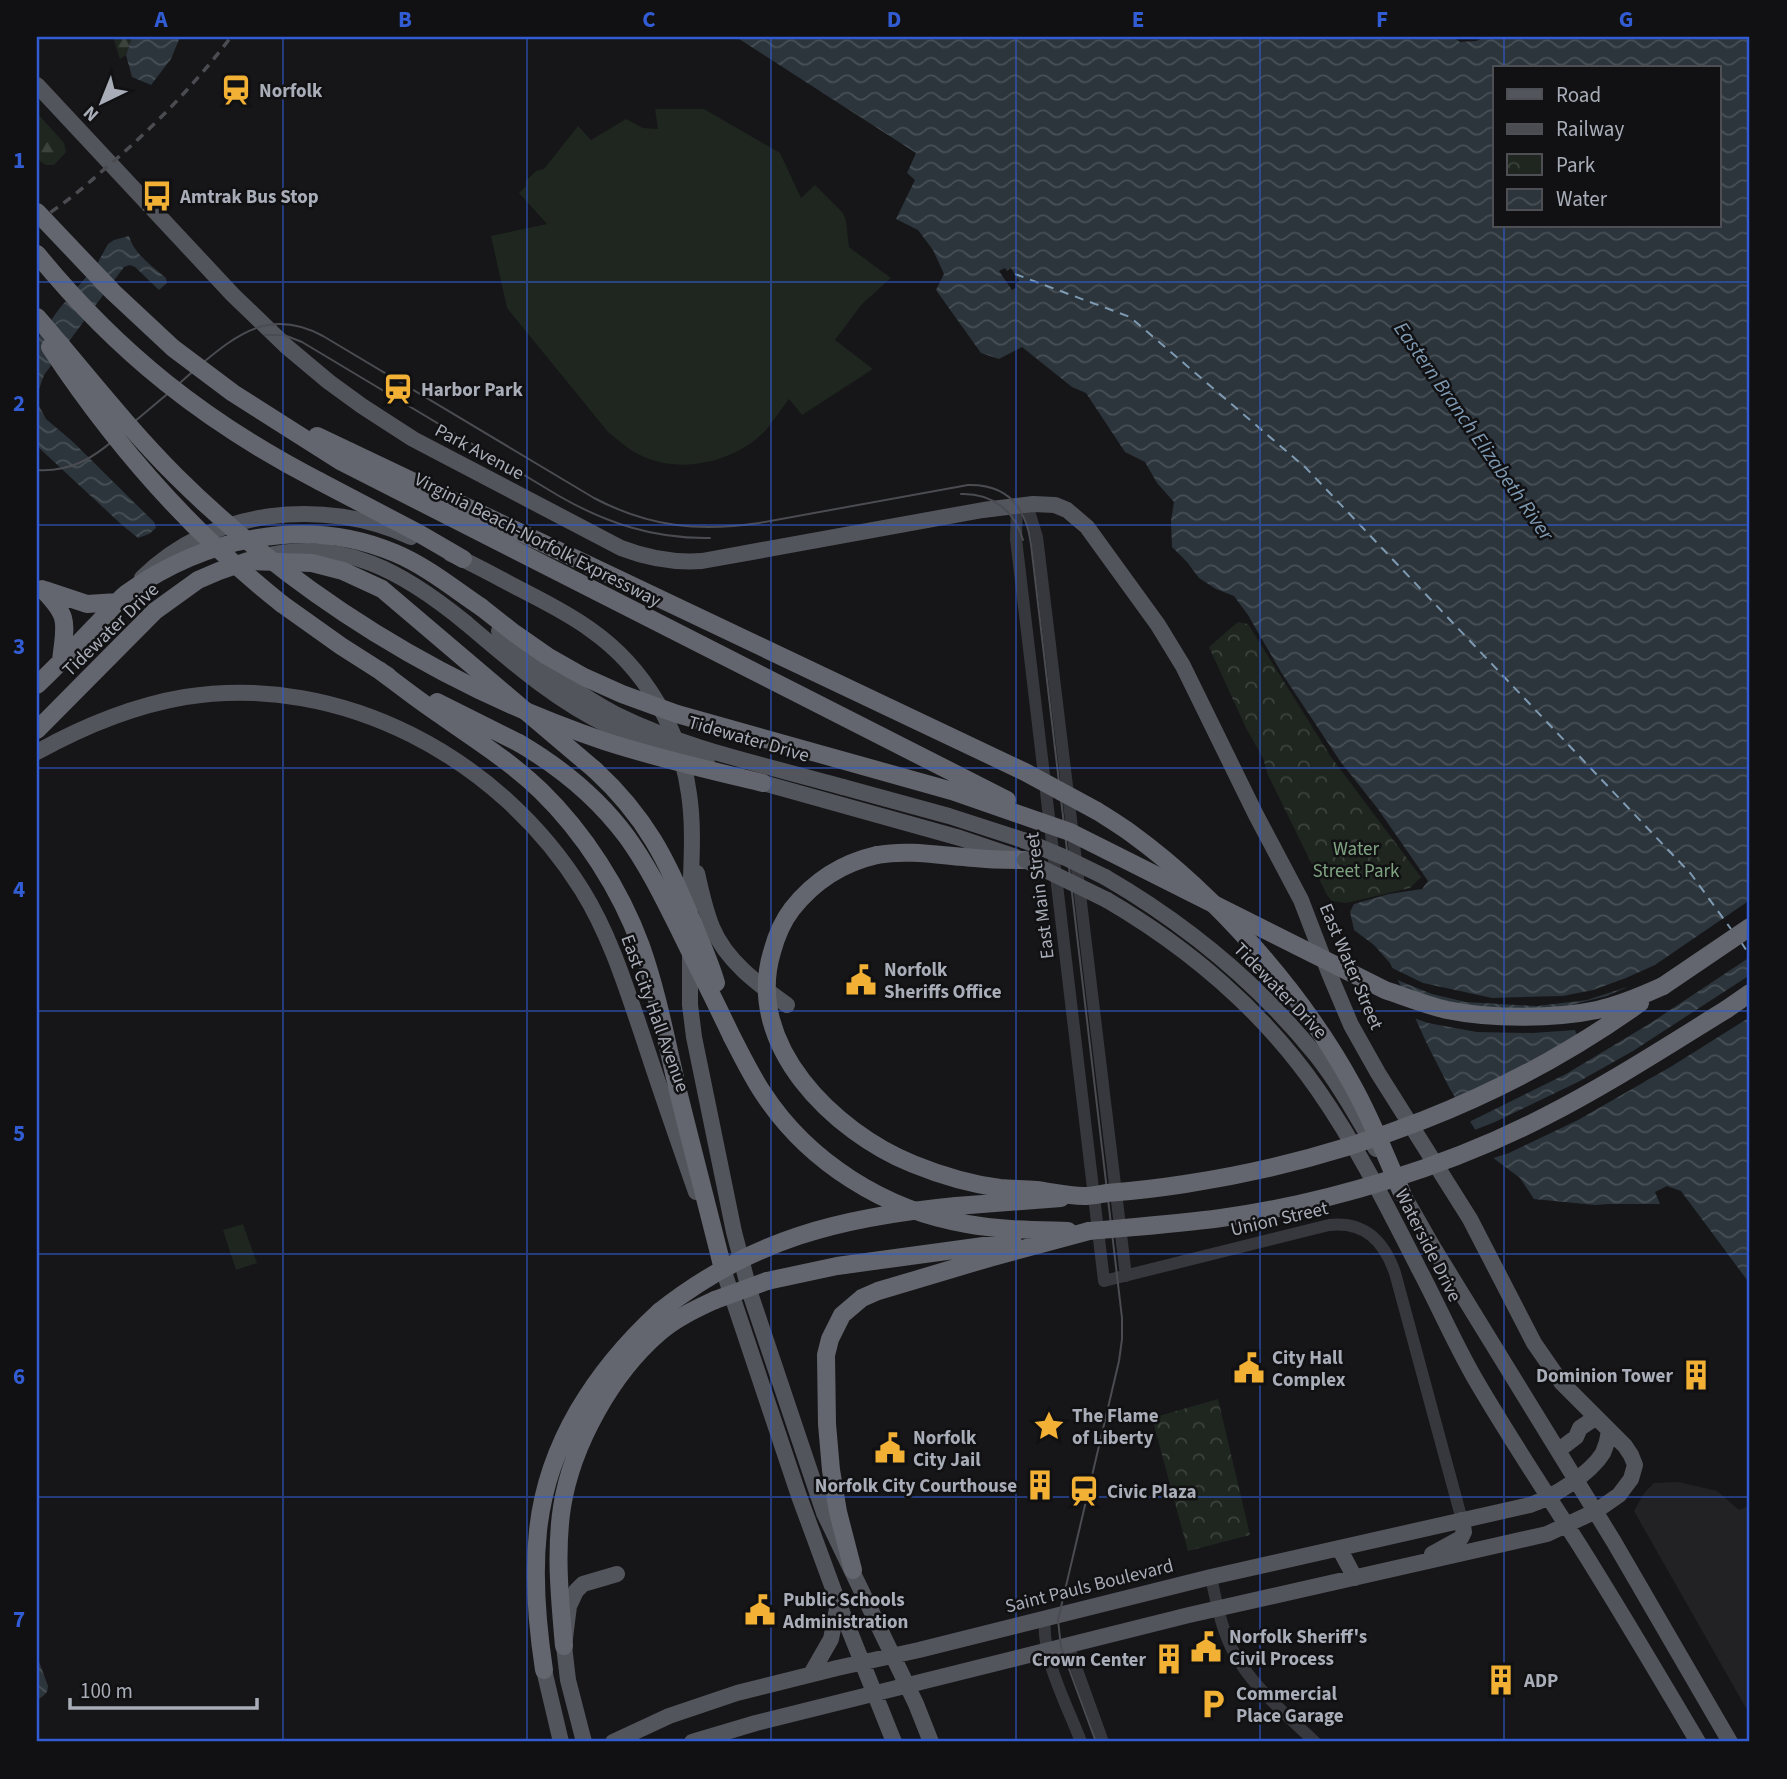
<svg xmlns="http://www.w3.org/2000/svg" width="1787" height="1779" viewBox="0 0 1787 1779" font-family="'Source Sans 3',sans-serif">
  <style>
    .built { fill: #222225 }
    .grass { fill: #1e261f }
    .forest { fill: url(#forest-firs) }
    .park { fill: url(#park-crowns) }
    .water { fill: url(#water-waves); fill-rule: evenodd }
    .pier { fill: #161618 }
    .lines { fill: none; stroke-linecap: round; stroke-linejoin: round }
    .ferry { stroke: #7f9bb3; stroke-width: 2; stroke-dasharray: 9 7; stroke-linecap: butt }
    .minor { stroke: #37383d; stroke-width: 12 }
    .major { stroke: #53555c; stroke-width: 16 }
    .highway { stroke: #63666e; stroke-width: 18 }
    .tram { stroke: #4a4c52; stroke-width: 2 }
    .rail { stroke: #4a4c52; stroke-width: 3.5; stroke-dasharray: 9 7; stroke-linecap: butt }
    .major-bridge { stroke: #53555c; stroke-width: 16 }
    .highway-bridge { stroke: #63666e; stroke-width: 18 }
    .grid { fill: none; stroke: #325cd3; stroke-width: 2; stroke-opacity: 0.55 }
    .labels { text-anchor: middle; stroke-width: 5; stroke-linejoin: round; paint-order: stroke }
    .poi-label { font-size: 19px; font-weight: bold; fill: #a8adb8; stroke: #111113; text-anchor: start }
    .street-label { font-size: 19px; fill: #a8adb8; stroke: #111113 }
    .park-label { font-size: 19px; fill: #7fa381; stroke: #111113 }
    .water-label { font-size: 21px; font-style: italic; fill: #7f9bb3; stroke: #111113 }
    .neatline { fill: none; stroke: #325cd3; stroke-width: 2.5 }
    .grid-label { font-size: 23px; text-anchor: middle; font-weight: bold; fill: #325cd3 }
  </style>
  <defs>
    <pattern id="forest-firs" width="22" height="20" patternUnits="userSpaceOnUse" patternTransform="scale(1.75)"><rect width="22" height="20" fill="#1e261f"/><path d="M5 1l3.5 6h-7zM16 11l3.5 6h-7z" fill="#3c433d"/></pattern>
    <pattern id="park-crowns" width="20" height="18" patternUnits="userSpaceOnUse" patternTransform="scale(1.75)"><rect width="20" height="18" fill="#1e261f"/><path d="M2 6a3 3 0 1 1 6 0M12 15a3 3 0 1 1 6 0" fill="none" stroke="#3c433d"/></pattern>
    <pattern id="water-waves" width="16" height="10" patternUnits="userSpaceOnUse" patternTransform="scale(1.75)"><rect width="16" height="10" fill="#2c353c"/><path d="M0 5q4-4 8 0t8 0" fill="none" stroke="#485056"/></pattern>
  </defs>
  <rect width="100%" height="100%" fill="#161618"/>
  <path class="built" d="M1679,1482L1717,1491L1739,1510L1750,1505V1715L1634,1511L1645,1492L1654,1483Z"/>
  <path class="grass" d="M655,109H704L780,153L801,198L815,185L843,213L846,221L849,247L891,278L862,304L835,340L873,369L802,415L789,399C781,409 774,420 766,430C738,460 688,473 649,459C634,454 620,442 608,432L507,308L491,236L547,224L519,193L526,186V181L536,171L544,169L578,126L591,140L626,119L643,128L658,129Z
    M243,1224L257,1263L236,1270L223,1230Z"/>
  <path class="forest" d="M113,37H132L126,55L120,59Z
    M37,113L64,143L66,152L54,165H46L37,159Z"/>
  <path class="park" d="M1238,622L1248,624L1331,757L1421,877L1410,888L1346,903L1332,901L1327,895L1268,775L1263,758L1246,728L1209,647Z
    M1218,1399L1250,1535L1188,1551L1152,1418Z"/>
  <path class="water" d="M132,37H180L171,59L151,85L132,77L126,55Z
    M736,37H1453L1460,42L1476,41L1486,37H1750V1284L1681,1191L1667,1186L1655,1192L1660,1204H1609L1595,1205L1534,1199L1520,1178L1492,1157L1450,1089L1428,1046L1390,963L1374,945L1354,930L1350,912L1354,904L1389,894L1422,889L1428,881L1378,809L1340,761L1281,672L1248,615L1234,596L1216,589L1199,578L1187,562L1172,547L1171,521L1174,502L1157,483L1145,462L1125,452L1086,393L1072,387L1022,347L999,359L981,353L936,290L944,274L933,250L918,230L896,219L915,180L907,173L916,153ZM1495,68H1719V226H1495Z
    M129,236C134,254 152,266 166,278L167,283L159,290L135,267L130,265L124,267L44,375L38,392V404L46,419L72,441L154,522L156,528L149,534L138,538L122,525L37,446V340L59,309L97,264L108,244L114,240Z
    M37,1656L48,1686C48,1694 43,1696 37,1700Z"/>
  <path class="pier" d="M1005,268L1007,271L1011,268L1019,281L1016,284L1017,287L1012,290L999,271Z
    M1750,900V957L1649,1024L1566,1074L1467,1123L1453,1101L1474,1092L1577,1035L1575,1030L1532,1033L1477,1032L1428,1023L1411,1017L1397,986L1450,1004L1487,1009L1529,1010L1567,1006L1607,996L1627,987L1587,1000L1537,1006L1466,1002L1432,994L1400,981L1393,977L1388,966L1423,983L1492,998L1563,996L1593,990L1626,978L1655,965Z
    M1750,975V1017L1672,1066L1578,1120L1509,1153L1490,1159L1472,1131L1495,1122L1578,1082L1633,1051Z"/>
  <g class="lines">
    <path class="ferry" d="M1015,274L1130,317L1306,468L1691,874L1731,929
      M1741,942L1750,956"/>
    <path class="minor" d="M1027,505L1037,537L1126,1276
      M1017,506L1016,539L1104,1281L1329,1225C1365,1221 1384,1241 1395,1273L1462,1520
      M1211,1577C1216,1601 1221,1627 1232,1649C1251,1686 1286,1714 1315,1742
      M1045,1617C1041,1659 1067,1704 1081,1742
      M1068,1645L1103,1742"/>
    <path class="major" d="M37,85L233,295L286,346L329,382L362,406L413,439L621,548C647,558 673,563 702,561L983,510L1033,504L1055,505L1067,510L1087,527L1158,625L1183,666L1256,815L1301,900L1329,973L1351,1025L1378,1073L1470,1219L1534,1343L1561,1382L1625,1446L1631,1455L1635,1465L1631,1479L1619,1495L1596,1511L1547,1534L1189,1615L756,1723L692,1742
      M451,554C474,564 495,576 518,588C543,601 568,613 591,630C645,668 680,729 689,794C695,834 690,876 690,916
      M261,557C343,536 405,573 466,623
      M142,578C212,508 324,497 411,537
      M37,752C84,726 132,706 185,697C341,672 500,758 582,890C610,935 626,987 643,1037C660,1089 678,1141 696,1192
      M763,783L960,838L1016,857
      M843,787L949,816L1023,840
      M697,873C701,891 705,910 712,927C726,961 758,984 787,1005
      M1105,877C1186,924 1257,982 1316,1055C1339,1084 1357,1117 1376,1149
      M1107,900C1189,948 1264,1012 1318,1090C1357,1146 1388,1208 1419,1269C1438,1305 1454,1342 1474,1377C1507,1434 1543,1488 1578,1543C1619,1608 1659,1676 1698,1742
      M690,949V1005L694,1037L734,1232L750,1293L824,1513L916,1704L931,1742
      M1397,1184L1433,1247L1614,1542L1730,1742
      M720,1260L799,1496L838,1602L894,1742
      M1559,1450L1576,1437L1580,1428L1595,1418
      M1339,1548L1355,1578
      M1432,1554L1461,1538L1464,1532L1462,1520
      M544,1670L561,1742
      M811,1674L831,1639L838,1604
      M584,1742L568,1680L564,1646L569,1606L576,1591L583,1584L617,1574
      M613,1742L669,1716L737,1693L837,1668L919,1650L1211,1577L1530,1505C1553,1497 1590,1474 1603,1453C1606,1446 1608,1439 1609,1431"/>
    <path class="highway" d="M319,481L420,534L463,559
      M42,589C71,618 65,623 61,661
      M45,590L87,604L118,602
      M282,604L341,646L388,676
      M379,670C399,685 418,700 439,714C474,739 510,761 541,791C584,833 620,889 641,946C658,994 667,1045 679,1095C693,1152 708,1209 722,1265
      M37,685C58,665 77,645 97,624C107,614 116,602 127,593C204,538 306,515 395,553C426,566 453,588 481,607
      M437,702L519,743
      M37,730L155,611L198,580L219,571L248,561L312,563L343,571L382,589L595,770
      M1097,811C1108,818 1121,826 1132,834C1217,896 1303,994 1353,1086C1372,1120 1386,1157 1402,1193
      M877,855C910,849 942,856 975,858C992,860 1009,860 1025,860
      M1663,986L1750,927
      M1727,1009L1750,993
      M732,1037C742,1056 751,1075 763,1093C808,1162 886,1211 967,1224C1001,1230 1034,1230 1068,1231
      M956,1206L1061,1198
      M767,1281L837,1266L1013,1242
      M853,1570L838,1512L831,1470L827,1424L826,1355L830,1339L842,1315L862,1298L878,1291L989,1258L1089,1231
      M564,1646C560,1600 555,1553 562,1507C572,1444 612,1373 660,1332C676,1318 696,1309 715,1300
      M544,1670C537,1624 533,1577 538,1531C547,1444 596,1370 659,1312"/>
    <path class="tram" d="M265,335H284L302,342L559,496C606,523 654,539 710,538
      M37,470C51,471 65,469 79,463C100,454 117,437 134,422C156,404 178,385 199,366C238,333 271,308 323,336L594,498C649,527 699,532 759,523L968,485C1007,484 1026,507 1031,544L1122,1318V1339L1119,1361L1058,1620L1061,1647L1096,1742
      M961,494C992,493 1015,511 1023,540"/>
    <path class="rail" d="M37,221C60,207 81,190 101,172C150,131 193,87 231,37"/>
    <path class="major-bridge" d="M466,623C512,662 556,701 611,727C642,742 675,751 707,763
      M499,631C536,663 574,692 617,715C685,749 769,766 843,787
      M1023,840L1066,858L1105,877
      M1025,860L1107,900"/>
    <path class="highway-bridge" d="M37,212L113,292L173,348L233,393L340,461L1007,800
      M37,254C118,353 205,422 319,481
      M37,317C83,370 126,426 176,476C296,595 444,687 604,741C656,758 709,770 763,783
      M50,347C114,444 191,532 282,604
      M317,436L1025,772L1097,811
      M481,607L514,633L547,656L584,677L622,694L677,714L952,791L1070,832L1385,990C1406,997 1426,1005 1447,1010C1490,1019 1554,1019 1597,1010C1620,1005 1641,996 1663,986
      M519,743C560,767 598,798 627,837C648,866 664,899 680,931C697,966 715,1001 732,1037
      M595,770C646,817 667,860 693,923C701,943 710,962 716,983
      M877,855C842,863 814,881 792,909C782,922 776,937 772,952C744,1045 834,1132 913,1164C940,1175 970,1184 1000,1188C1012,1189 1024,1189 1036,1190C1051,1192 1068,1196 1084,1196C1091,1196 1100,1194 1107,1193C1134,1191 1159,1188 1185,1184C1348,1159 1506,1099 1640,1003
      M1089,1231C1133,1227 1177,1224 1221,1218C1329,1203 1447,1167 1544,1117C1607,1085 1667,1046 1727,1009
      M715,1300L767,1281
      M659,1312C751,1239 841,1217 956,1206"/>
  </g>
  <path class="grid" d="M283,37V1742M527,37V1742M771,37V1742M1016,37V1742M1260,37V1742M1504,37V68M1504,226V1742M37,282H1750M37,525H1750M37,768H1750M37,1011H1750M37,1254H1750M37,1497H1750"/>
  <defs>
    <g id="station-bare" transform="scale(2.415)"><path d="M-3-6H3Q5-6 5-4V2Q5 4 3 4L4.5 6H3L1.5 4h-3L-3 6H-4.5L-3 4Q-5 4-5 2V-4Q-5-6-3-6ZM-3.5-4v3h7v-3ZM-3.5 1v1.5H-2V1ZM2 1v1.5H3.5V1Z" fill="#f2b134" stroke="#111113" stroke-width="2.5" paint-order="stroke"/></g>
    <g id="bus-bare" transform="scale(2.415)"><path d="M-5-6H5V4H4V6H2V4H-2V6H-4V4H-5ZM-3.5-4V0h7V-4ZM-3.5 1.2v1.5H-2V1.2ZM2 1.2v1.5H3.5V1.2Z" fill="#f2b134" stroke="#111113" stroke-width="2.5" paint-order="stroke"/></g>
    <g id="civic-bare" transform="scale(2.415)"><path d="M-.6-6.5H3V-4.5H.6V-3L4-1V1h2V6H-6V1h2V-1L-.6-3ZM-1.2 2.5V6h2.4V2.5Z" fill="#f2b134" stroke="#111113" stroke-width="2.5" paint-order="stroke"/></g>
    <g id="building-bare" transform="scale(2.415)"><path d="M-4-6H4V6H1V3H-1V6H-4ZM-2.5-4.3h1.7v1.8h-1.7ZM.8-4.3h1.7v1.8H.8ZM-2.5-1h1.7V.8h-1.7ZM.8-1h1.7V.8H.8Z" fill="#f2b134" stroke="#111113" stroke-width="2.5" paint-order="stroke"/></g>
    <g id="sight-bare" transform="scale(2.415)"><path d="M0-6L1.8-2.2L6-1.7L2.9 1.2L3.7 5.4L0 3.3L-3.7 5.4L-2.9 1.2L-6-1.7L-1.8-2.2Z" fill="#f2b134" stroke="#111113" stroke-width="2.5" paint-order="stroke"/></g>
    <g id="parking-bare" transform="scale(2.415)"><path d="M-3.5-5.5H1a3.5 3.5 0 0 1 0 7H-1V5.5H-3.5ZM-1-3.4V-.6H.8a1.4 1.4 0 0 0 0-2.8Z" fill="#f2b134" stroke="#111113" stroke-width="2.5" paint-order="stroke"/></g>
  </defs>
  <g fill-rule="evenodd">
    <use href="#station-bare" x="236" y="90"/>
    <use href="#bus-bare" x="157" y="196"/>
    <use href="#station-bare" x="398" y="389"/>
    <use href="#civic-bare" x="861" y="980"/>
    <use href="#civic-bare" x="1249" y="1368"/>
    <use href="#building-bare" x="1696" y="1375"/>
    <use href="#sight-bare" x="1049" y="1426"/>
    <use href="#civic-bare" x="890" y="1448"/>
    <use href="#building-bare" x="1040" y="1485"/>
    <use href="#station-bare" x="1084" y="1491"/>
    <use href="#civic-bare" x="760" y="1610"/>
    <use href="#civic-bare" x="1206" y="1647"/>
    <use href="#building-bare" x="1169" y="1659"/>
    <use href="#building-bare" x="1501" y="1680"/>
    <use href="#parking-bare" x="1213" y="1704"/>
  </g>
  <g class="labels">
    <g class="poi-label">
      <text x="259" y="97">Norfolk</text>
      <text x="180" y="203">Amtrak Bus Stop</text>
      <text x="421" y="396">Harbor Park</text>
      <text x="884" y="976">Norfolk<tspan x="884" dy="22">Sheriffs Office</tspan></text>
      <text x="1272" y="1364">City Hall<tspan x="1272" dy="22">Complex</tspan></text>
      <text x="1673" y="1382" text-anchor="end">Dominion Tower</text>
      <text x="1072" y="1422">The Flame<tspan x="1072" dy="22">of Liberty</tspan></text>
      <text x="913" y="1444">Norfolk<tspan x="913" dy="22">City Jail</tspan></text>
      <text x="1017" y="1492" text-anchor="end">Norfolk City Courthouse</text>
      <text x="1107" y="1498">Civic Plaza</text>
      <text x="783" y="1606">Public Schools<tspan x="783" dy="22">Administration</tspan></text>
      <text x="1229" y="1643">Norfolk Sheriff's<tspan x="1229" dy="22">Civil Process</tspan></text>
      <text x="1146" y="1666" text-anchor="end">Crown Center</text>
      <text x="1524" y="1687">ADP</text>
      <text x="1236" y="1700">Commercial<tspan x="1236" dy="22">Place Garage</tspan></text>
    </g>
    <g class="street-label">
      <text transform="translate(480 451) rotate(28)" y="7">Park Avenue</text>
      <text transform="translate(538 539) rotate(27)" y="7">Virginia Beach-Norfolk Expressway</text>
      <text transform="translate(110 629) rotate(-44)" y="7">Tidewater Drive</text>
      <text transform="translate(749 738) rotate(16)" y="7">Tidewater Drive</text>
      <text transform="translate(1039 896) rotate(-97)" y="7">East Main Street</text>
      <text transform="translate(1352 966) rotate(67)" y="7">East Water Street</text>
      <text transform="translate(1281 990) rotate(46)" y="7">Tidewater Drive</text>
      <text transform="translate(656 1013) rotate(70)" y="7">East City Hall Avenue</text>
      <text transform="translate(1279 1218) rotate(-13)" y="7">Union Street</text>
      <text transform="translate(1429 1245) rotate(63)" y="7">Waterside Drive</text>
      <text transform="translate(1089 1585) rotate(-14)" y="7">Saint Pauls Boulevard</text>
    </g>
    <g class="park-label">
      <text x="1356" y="855">Water<tspan x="1356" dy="22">Street Park</tspan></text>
    </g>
    <g class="water-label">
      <text transform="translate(1474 431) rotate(55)" y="7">Eastern Branch Elizabeth River</text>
    </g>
  </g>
  <rect width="1787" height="1779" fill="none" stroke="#111113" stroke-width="77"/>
  <rect x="1493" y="66" width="228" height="161" fill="#111113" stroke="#4d4f55" stroke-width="2"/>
  <rect x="1507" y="89" width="35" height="10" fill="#53555c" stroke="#4d4f55" stroke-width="2"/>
  <text x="1556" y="102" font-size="21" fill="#a8adb8">Road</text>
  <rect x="1507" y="124" width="35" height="10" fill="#4a4c52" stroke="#4d4f55" stroke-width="2"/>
  <text x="1556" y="136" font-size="21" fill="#a8adb8">Railway</text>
  <rect x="1507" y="154" width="35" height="21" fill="url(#park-crowns)" stroke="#4d4f55" stroke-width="2"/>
  <text x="1556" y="172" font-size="21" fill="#a8adb8">Park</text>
  <rect x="1507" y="189" width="35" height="21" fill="url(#water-waves)" stroke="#4d4f55" stroke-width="2"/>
  <text x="1556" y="206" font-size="21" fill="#a8adb8">Water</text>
  <g transform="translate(102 102) rotate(223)" stroke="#111113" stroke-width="5" paint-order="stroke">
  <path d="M0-5L12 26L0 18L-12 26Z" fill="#a8adb8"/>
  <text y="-10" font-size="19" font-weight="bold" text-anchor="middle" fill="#a8adb8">N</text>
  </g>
  <path d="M70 1698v10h187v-10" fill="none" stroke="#a8adb8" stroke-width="3.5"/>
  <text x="80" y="1698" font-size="21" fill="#a8adb8" stroke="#111113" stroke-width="5" paint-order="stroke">100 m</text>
  <rect x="38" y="38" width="1710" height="1702" class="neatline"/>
  <g class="grid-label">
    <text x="161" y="27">A</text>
    <text x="405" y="27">B</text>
    <text x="649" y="27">C</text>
    <text x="894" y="27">D</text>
    <text x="1138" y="27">E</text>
    <text x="1382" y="27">F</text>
    <text x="1626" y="27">G</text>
    <text x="19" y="168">1</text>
    <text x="19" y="411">2</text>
    <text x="19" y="654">3</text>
    <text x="19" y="897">4</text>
    <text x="19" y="1141">5</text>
    <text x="19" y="1384">6</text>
    <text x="19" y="1627">7</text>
  </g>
</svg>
